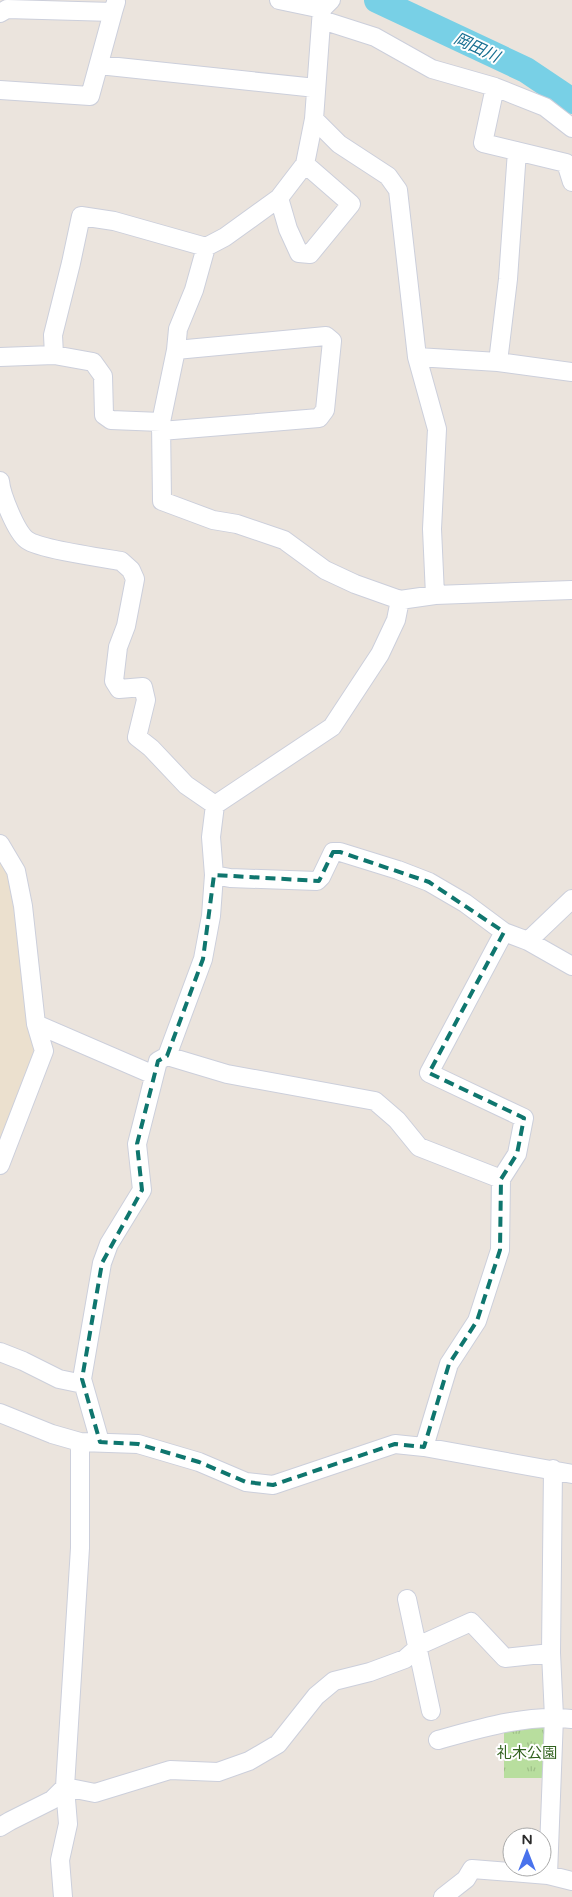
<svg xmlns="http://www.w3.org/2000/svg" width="572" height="1897" viewBox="0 0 572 1897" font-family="'Varela Round','Noto Sans JP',sans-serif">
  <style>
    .education { fill: #ebe0ce }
    .grass { fill: url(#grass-tufts) }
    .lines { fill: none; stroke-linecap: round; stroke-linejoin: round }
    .river { stroke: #78d0e6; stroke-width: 26 }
    .minor-casing { stroke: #cccfdb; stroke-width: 20 }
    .minor { stroke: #fff; stroke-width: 18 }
    .marked { fill: none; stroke: #0f766e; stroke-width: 4; stroke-dasharray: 10 6; stroke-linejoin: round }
    .labels { text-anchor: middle; stroke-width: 4; stroke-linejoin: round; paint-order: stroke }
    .park-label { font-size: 15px; fill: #32621f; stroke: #fff }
    .water-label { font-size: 16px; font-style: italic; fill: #176f91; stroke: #fff }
  </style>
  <defs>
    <pattern id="grass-tufts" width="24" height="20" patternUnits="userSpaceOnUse" patternTransform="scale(1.25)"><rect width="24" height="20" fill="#b8de9e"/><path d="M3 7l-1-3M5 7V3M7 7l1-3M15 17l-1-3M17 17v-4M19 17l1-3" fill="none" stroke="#9ebf88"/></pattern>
  </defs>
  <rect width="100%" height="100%" fill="#ebe4dd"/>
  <path class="education" d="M0,860L10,876L37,1051L0,1141Z"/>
  <path class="grass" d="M504,1727H550V1778H504Z"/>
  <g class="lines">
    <path class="river" d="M377,0L526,70L572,101"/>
    <g class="minor-casing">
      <path id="minor" d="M279,0L322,9
        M331,0L322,9L314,119L305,164L279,198L225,237L206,247L194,290L178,329L176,350L161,422L162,501L213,520L237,524L284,540L325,570L355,584L400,600L435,595L572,590
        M0,13L7,9L113,12L116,2
        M322,20L375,37L432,69L495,87L545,107L572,128
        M99,65L316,88
        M495,87L483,143L566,163L572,182
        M0,90L90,96L113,12
        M314,119L339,144L388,176L398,190L417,357L437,429L432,529L435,595
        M279,198L288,229L299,253L310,254L351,204L305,164
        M54,355L53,335L71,263L81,216L114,221L206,247
        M0,357L54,355L93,362L103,376L104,415L111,420L161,422
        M417,357L498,362L572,372
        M498,362L508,279L517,151
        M161,431L319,418L325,410L332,341L326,336L176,350
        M0,481C1,494 16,532 27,540C39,549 103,558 121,561L131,570L135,579L126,626L118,647L114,681L119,689L143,687L146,700L137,737L151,748L186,785L215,805
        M215,805L332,727L380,654L396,620L400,600
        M0,844L16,871L23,906L36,1024L44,1051L0,1165
        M214,875L230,878L317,881L321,877L333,852H340L398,870L429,882L465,903L504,932L528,941L572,966
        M528,941L572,899
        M36,1024L154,1075
        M167,1056L227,1074L375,1101L397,1120L419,1147L501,1179L500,1250L477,1321L449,1364L424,1447
        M501,1179L517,1154L524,1118L429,1073L504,932
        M0,1352L23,1361L59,1379L83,1384
        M0,1413L52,1434L80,1442L138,1444L199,1462L246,1482L273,1485L395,1444L424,1447L572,1474
        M100,1442L82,1379L102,1263L109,1244L142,1190L137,1144L158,1061L167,1056L203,959L211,916L214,875L211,837L215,805
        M407,1599L431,1711
        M438,1740C481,1728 527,1714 572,1719
        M65,1787L95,1793L170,1770L218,1772L249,1761L278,1744L316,1696L334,1681L370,1672L405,1659L422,1644L471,1622L505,1658L551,1653
        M0,1827L10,1821L52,1800L65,1787
        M548,1875L554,1717L551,1653L553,1469
        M63,1897L60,1860L68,1824L65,1787L80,1548V1442
        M443,1897L466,1879L472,1869L548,1875L572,1881"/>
    </g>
    <use href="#minor" class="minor"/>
  </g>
  <path class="marked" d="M333,852H340L429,882L504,932L429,1073L524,1118L517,1154L501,1179L500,1250L477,1321L449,1364L424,1447L395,1444L273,1485L246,1482L199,1462L138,1444L100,1442L82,1379L102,1263L142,1190L137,1144L158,1061L167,1056L203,959L214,875L319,881Z"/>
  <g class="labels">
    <g class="park-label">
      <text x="527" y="1758">礼木公園</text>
    </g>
    <g class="water-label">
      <text transform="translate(477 47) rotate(25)" y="6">岡田川</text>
    </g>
  </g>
  <g transform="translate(527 1852)"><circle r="24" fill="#ffffff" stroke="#aaaaaa"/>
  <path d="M0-4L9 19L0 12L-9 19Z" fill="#4972ec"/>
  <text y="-8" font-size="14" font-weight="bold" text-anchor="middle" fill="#2a2a2a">N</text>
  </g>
</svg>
